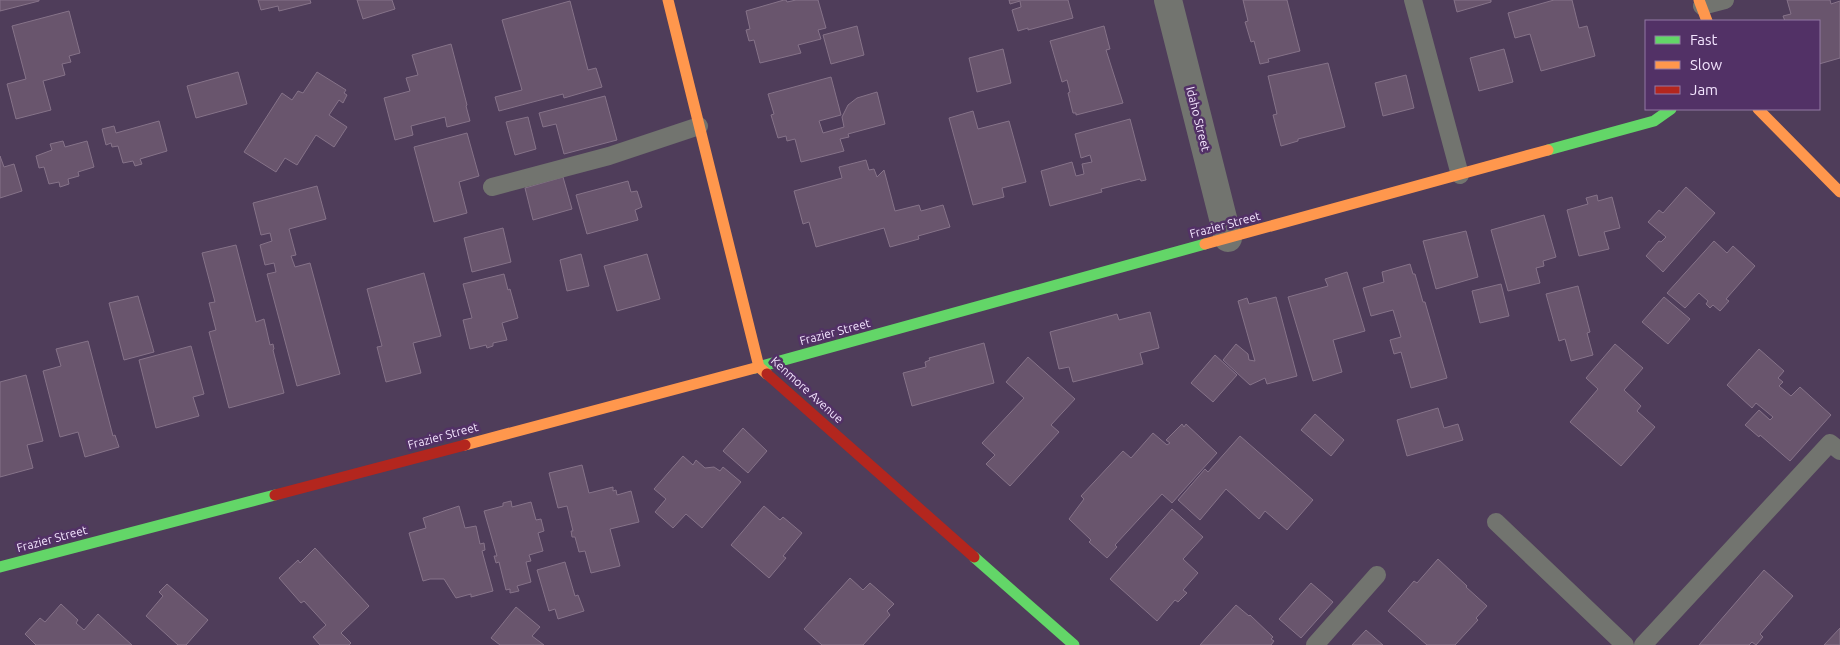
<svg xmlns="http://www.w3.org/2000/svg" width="1840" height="645" viewBox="0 0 1840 645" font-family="Ubuntu,sans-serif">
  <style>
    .building { fill: #69556d; stroke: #867389 }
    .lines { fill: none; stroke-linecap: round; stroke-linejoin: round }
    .lane { stroke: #72746f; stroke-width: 18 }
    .street { stroke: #72746f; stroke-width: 28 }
    .fast { stroke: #63d668; stroke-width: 11 }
    .slow { stroke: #ff974d; stroke-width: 11 }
    .jam { stroke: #b3261e; stroke-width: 11 }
    .labels { text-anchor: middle; stroke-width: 5; stroke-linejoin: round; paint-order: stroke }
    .street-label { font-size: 12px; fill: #f3e4fe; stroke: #523166 }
  </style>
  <rect width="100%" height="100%" fill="#4f3d5a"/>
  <path class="building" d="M0,0H39V1L0,11Z
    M258,0H310L311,3L279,11L278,6L261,10Z
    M357,0H392L395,9L363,19Z
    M784,0H786L787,2L796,0H818L826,28L818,30L821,39L798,45L801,53L760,63L754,40L749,41L746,30L750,29L746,11Z
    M1009,0H1068L1073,18L1028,30V28L1018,31L1012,10L1021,7L1020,1L1010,4Z
    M1243,0H1287L1300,51L1268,59L1269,62L1260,64L1254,41L1251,42L1245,22L1248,21Z
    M1454,0H1491V2L1457,12Z
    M1554,0H1572L1579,28L1587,26L1595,56L1541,71L1530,34L1515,38L1508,13Z
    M1787,0H1830L1831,4L1840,1V58L1819,64V21H1785L1783,16L1791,14Z
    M570,1L588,70L596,68L602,87L564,98L563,94L499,111L495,97L522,90L502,20Z
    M69,11L80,53L69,56L71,62L62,64L65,75L43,81L51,110L16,119L7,84L26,79L12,26Z
    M857,26L864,55L831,64L823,35Z
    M1104,26L1110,49L1106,50L1123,103L1076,115V113H1073L1068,93L1070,92L1067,80L1062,82L1050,41Z
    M451,44L467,105L466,106L470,121L447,127L445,117L411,126L413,135L395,140L384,98L410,91L406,78L418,75L412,55Z
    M1003,49L1011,83L977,92L969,58Z
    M1504,49L1513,82L1479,91L1470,58Z
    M1328,63L1345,127L1298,139V141L1281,146L1273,115L1277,114L1268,76Z
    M238,72L247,104L196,118L187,86Z
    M317,72L346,90L344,93L347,95L343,103L339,100L329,115L347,127L334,147L316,135L297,165L285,158L276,172L244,152L282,93L292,100L298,91L303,93Z
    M1406,75L1414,108L1383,116L1375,83Z
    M831,77L841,115L819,121L823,133L844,127L842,117L848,105L857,98L877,92L885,124L848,134L849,137L840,139L844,151L801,162L795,139L787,141L786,136L778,138L771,115L774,114L768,94Z
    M605,96L617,140L564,154L556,124L543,127L539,113Z
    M973,111L978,129L1009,121L1026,182L1002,188L1004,197L973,205L949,118Z
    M528,117L536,149L515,155L506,122Z
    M1130,119L1146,180L1141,181L1140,179L1101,189L1102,192L1050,206L1041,171L1072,162L1076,176L1084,174L1082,164L1092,162L1090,155L1081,158L1075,134Z
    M159,121L167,151L140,159L142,164L135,166L133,161L123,163L118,146L112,147L111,143L106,145L102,129L114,126L116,133Z
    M467,133L479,176L459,182L467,213L434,222L414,147Z
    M63,141L65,147L87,141L94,167L78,172L79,176L68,179L69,184L60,187L59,182L49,184L44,167L39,168L36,156L52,150L50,144Z
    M0,156L4,167L14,164L22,191L0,198Z
    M866,160L869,170L874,169L877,177L884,170L895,211L919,205L921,211L943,205L950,227L918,236L919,239L890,247L884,228L816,247L809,222L803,224L794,191L842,178L839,167Z
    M563,177L572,209L533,220L525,188Z
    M628,181L631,192L637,191L642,207L635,210L638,220L587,234L576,195Z
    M317,186L326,219L289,229L296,255L291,256L295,267L310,263L340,374L297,386L267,274L276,272L274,263L265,265L260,245L272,241L270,233L261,235L253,203Z
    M1686,187L1715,213L1663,272L1646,256L1659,241L1661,242L1666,237L1648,222L1659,210L1663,213Z
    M1597,195L1598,201L1612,197L1620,228L1604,232L1609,249L1579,256L1567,210L1588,204L1586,198Z
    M1544,215L1556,257L1543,261L1544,266L1536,268L1540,283L1508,291L1491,230Z
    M503,228L511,262L472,272L464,238Z
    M1466,231L1478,277L1436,289L1423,241Z
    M1714,241L1727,253L1733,246L1755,266L1726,299L1729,301L1720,311L1713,305L1710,308L1706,304L1708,301L1699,293L1685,308L1667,293Z
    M236,245L256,322L264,319L270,345L273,344L274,349L273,350L284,393L229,408L209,332L216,330L209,303L215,302L202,253Z
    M581,254L589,286L567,291L560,260Z
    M647,254L660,299L617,311L604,266Z
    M1410,264L1413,274H1415L1423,302H1425L1447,378L1411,388L1401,352L1394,354L1390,340L1401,337L1393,310L1371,316L1363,288L1384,282L1382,272Z
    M1347,272L1365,331L1333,340L1342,372L1313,381L1288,297L1328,286L1325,279Z
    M424,273L441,336L413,343L421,373L386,382L377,347L382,346L367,289Z
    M504,274L508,290L510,289L518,318L502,323L507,340L493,343V346L487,348L486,345L470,349L463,320L472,318L463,284Z
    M1501,284L1509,316L1480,323L1472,291Z
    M1578,286L1590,332L1587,333L1593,355L1571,361L1565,339L1559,341L1546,294Z
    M138,296L154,352L124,360L109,303Z
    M1276,297L1297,376L1267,384L1265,378L1250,385L1223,360L1236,344L1248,354L1249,360L1255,361L1238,301L1247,298L1249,304Z
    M1664,297L1690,319L1668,344L1642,322Z
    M1150,312L1159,348L1140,353L1143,364L1073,382L1069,367L1059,369L1050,332L1117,314L1119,320Z
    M88,341L113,436L115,435L119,447L85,457L78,432L60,437L43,371L61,366L56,349Z
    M984,343L994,383L912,406L903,373L926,367L925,362L930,360L929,358Z
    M1615,344L1643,368L1624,390L1641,406L1637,411L1655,427L1621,466L1570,422L1598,389L1586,378Z
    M191,346L204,394L193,397L199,416L156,428L139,360Z
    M1759,349L1784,371L1778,378L1783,382L1779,386L1791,396L1800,387L1831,415L1790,461L1760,435L1759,437L1745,425L1759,410L1770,420L1773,417L1756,403L1752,408L1727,385Z
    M1215,355L1237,375L1213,402L1191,383Z
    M1028,357L1075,399L1051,425L1059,432L1010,486L986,464L995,455L982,443L1024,398L1006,382Z
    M26,375L43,441L27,445L33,468L0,477V382Z
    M1438,408L1444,428L1458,424L1463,440L1407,456L1397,420Z
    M1315,414L1344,440L1331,456L1301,430Z
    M1182,424L1184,427L1186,424L1217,453L1172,503L1162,494L1115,545L1117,547L1107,558L1089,542L1091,540L1069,519L1084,499L1081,496L1123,451L1131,458L1153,433L1167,445L1170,443L1166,440Z
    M743,428L767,451L748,473L723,451Z
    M1240,436L1313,500L1287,530L1265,511L1259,519L1226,489L1200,520L1178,500L1205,469L1208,472Z
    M683,456L693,465L696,460L705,468L714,467L720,471L723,467L741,482L702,528L686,514L673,528L655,512L666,499L654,489Z
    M582,465L589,493L613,487V491L616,490L617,495L631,491L639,522L610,529L620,566L591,573L585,551L579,552L575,537H572L571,531H573L567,506L558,508L549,473Z
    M511,501L512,507L531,502L536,520L541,519L544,531L538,533L543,551L529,555L531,561L526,562L531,582L517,586L519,591L510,593V589L506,590L499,562L496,563L494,556H497L484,511L503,506V503Z
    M459,506L465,528L476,526L480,544L484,543L485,550L482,551L493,591L471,597V594L456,598L444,579H430L423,581L409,533L426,528L423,518Z
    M764,506L780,520L783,517L802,533L783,556L786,558L769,578L731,545Z
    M1172,509L1203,537L1183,559L1198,573L1183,590L1187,593L1178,602L1175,600L1157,621L1110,579Z
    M315,548L369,606L341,633L351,643L349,645H320L313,637L326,625L304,601L301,603L279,578L298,560L300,563Z
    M1438,559L1467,586L1466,587L1487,606L1476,618L1478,620L1455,645H1427L1388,611L1414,581L1417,583Z
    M565,562L575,596L578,595L584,611L558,619L555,609L549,611L537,570Z
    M1764,570L1793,596L1760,634L1763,637L1756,645L1752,642L1749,645H1699Z
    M850,578L863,590L870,583L894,604L887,611L890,615L863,645H822L804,629Z
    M1311,583L1333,602L1301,638L1279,619Z
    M167,584L208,620L186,645H178L146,616L163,596L159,592Z
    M61,604L78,620L76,623L84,630L98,614L132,645H36L25,634L40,618L45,622Z
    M1236,605L1249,616L1250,615L1273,637L1271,639L1274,641L1271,645H1200Z
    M516,607L540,627L532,636L544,645H500L491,638Z
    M1840,628V645H1824Z
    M1366,630L1383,645H1352Z"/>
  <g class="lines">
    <path class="lane" d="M1413,0L1460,175
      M1702,6L1725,0
      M492,187L609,156L699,126
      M1496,522L1625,645
      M1315,645L1377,575
      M1643,645L1830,443L1840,451"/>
    <path class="street" d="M1168,0L1228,238"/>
    <path class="fast" d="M1548,150L1654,121L1671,109
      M755,368L1205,244
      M974,557L1074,645
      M0,567L275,495"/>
    <path class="slow" d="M668,0L759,367L767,374
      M1699,0L1707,21
      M1758,109L1840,192
      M1205,244L1548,150
      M465,445L755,368"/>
    <path class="jam" d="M767,374L974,557
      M275,495L465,445"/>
  </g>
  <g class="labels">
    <g class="street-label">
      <text transform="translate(1198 119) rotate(76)" y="4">Idaho Street</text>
      <text transform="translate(1225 225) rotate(-15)" y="4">Frazier Street</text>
      <text transform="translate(835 332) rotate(-15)" y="4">Frazier Street</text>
      <text transform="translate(807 390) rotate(42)" y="4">Kenmore Avenue</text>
      <text transform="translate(443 436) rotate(-15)" y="4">Frazier Street</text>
      <text transform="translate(52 539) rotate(-15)" y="4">Frazier Street</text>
    </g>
  </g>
  <rect x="1645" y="20" width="175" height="90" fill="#523166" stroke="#9279a3"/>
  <rect x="1655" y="36" width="25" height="8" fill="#63d668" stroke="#9279a3"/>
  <text x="1690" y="45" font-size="15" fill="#f3e4fe">Fast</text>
  <rect x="1655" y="61" width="25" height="8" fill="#ff974d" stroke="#9279a3"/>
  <text x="1690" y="70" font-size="15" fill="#f3e4fe">Slow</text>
  <rect x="1655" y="86" width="25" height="8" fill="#b3261e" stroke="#9279a3"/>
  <text x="1690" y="95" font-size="15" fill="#f3e4fe">Jam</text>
</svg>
